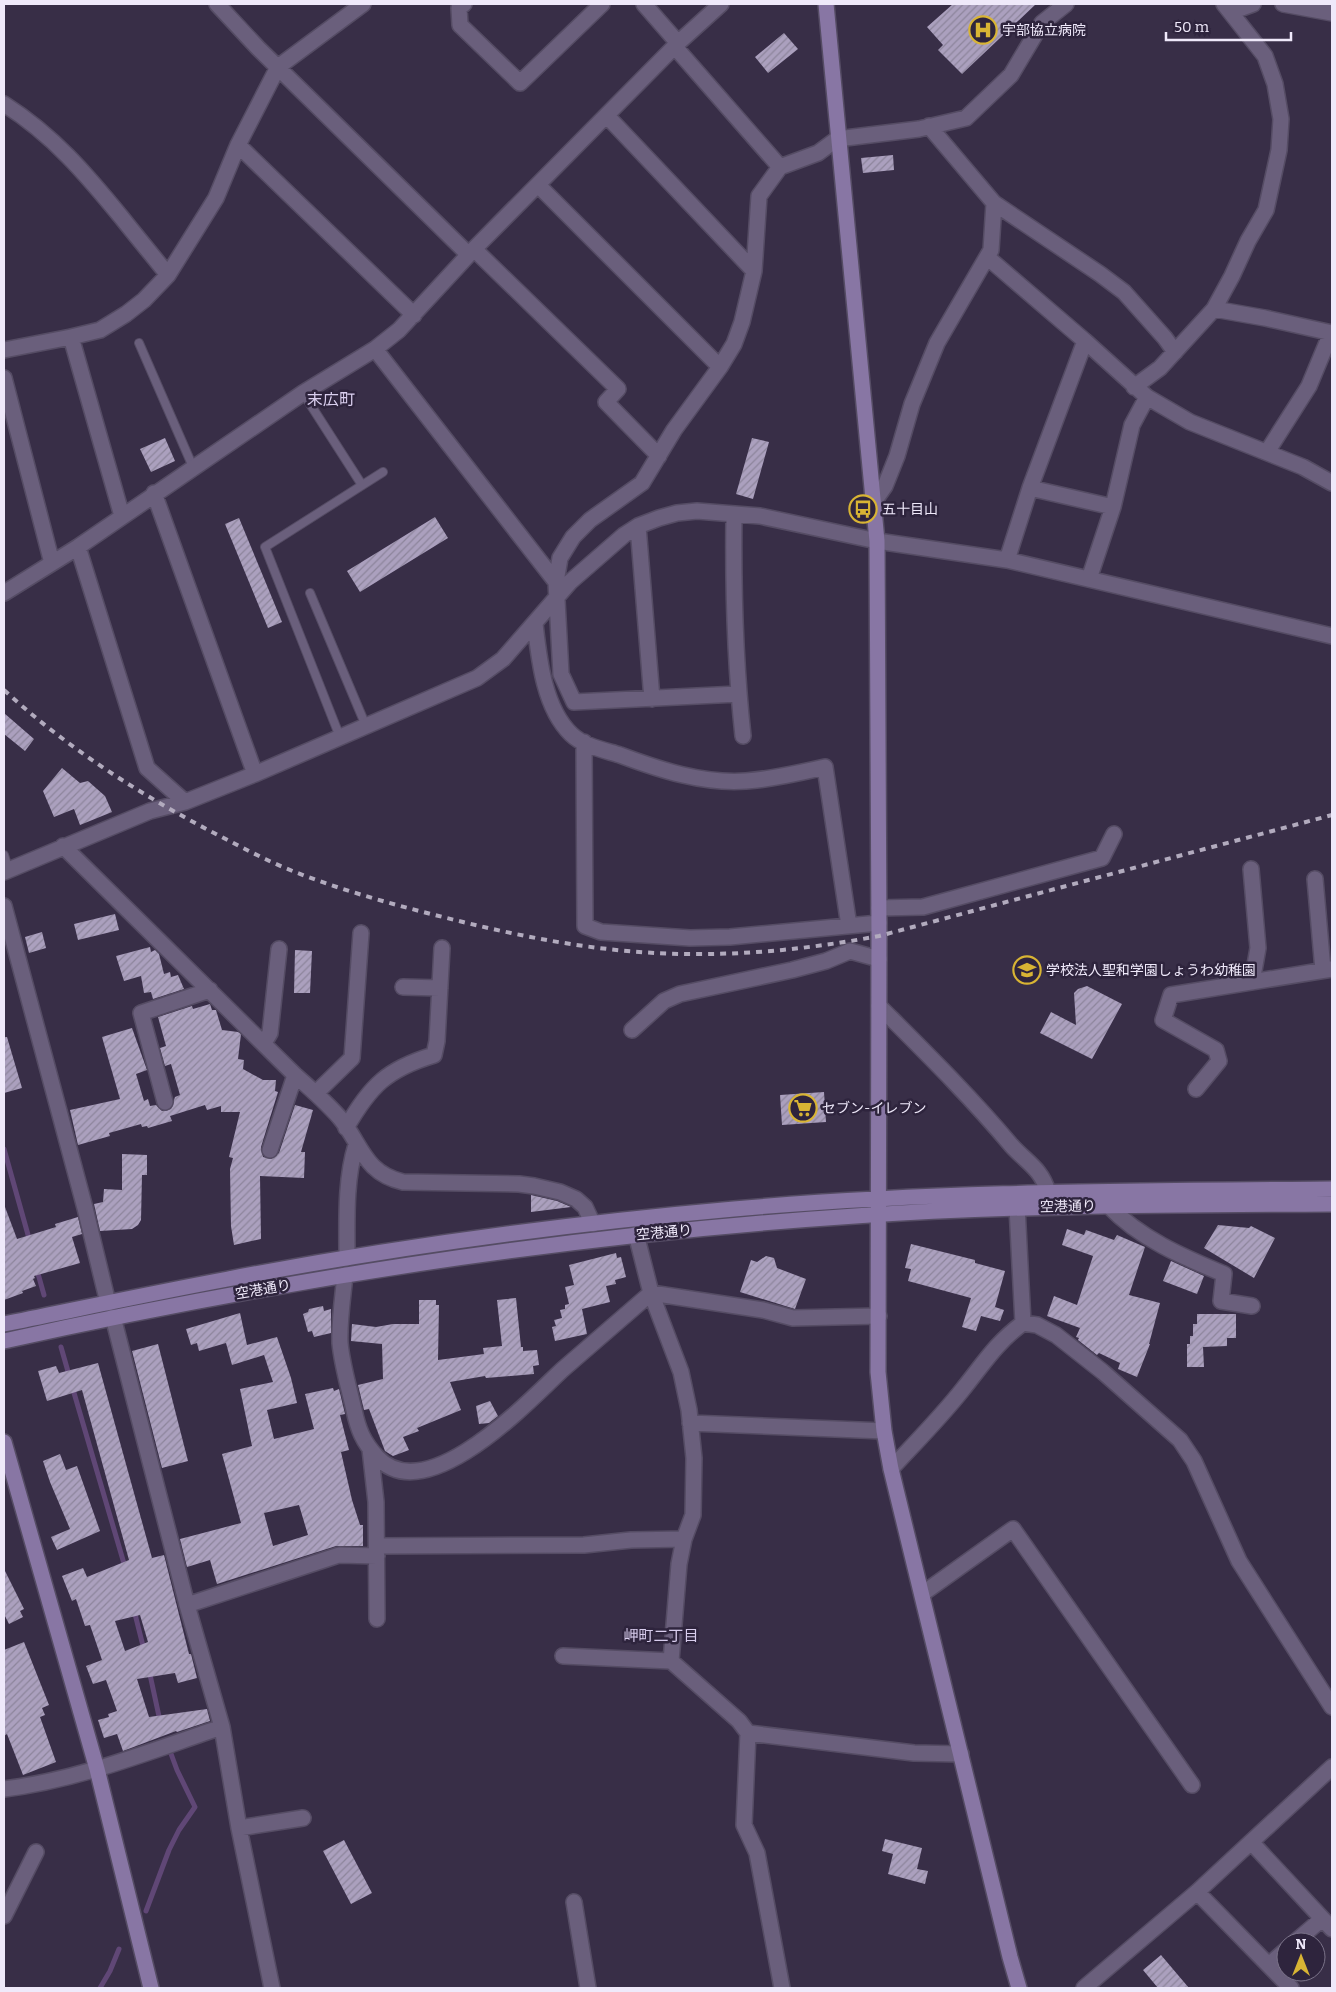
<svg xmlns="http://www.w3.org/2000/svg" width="1336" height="1992" viewBox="0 0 1336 1992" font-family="Bitter,'Noto Sans JP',serif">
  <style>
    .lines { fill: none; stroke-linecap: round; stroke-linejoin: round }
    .stream { stroke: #604776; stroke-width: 5 }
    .building { fill: url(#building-hatch); fill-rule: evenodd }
    .lane-casing { stroke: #554c64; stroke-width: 10 }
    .street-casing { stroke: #554c64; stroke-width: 18 }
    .secondary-casing { stroke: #554c64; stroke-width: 18 }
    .lane { stroke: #6a5f7c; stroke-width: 8 }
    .street { stroke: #6a5f7c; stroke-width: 15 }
    .secondary { stroke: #8876a4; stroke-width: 15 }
    .rail { stroke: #b2abbe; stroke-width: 4; stroke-dasharray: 6 6; stroke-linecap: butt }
    .labels { text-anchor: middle; stroke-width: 5; stroke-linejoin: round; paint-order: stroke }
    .poi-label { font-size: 14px; fill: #efe9fa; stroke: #2e243d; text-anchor: start }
    .street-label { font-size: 14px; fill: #efe9fa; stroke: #2e243d }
    .neighbourhood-label { font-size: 15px; fill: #d9ceee; stroke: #2e243d }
    .quarter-label { font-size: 16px; fill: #d9ceee; stroke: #2e243d }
  </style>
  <defs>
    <pattern id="building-hatch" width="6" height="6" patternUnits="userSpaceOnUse" patternTransform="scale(1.25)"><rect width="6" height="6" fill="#aba0be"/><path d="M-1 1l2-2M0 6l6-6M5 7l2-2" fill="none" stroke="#8d859c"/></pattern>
  </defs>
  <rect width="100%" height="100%" fill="#382e47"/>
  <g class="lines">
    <path class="stream" d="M4,1149L30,1242
      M37,1270L44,1295
      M61,1347L69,1375
      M72,1386L125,1567
      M134,1610L144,1650
      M149,1670L160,1721
      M146,1911L169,1850L179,1830L195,1807L177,1770L170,1751
      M100,1988L110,1971L119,1949"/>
  </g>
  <path class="building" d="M953,4H1036L962,74L938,50L943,45L927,27Z
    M784,33L798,49L768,73L755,57Z
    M893,155L894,170L863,173L861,158Z
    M165,438L175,461L151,472L140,449Z
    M752,438L769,442L753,499L736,494Z
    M435,517L448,538L360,592L347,571Z
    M239,518L282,622L268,628L225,524Z
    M4,713L34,739L25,751L4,734Z
    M62,768L80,783L88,781L105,796L112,812L80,825L74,809L54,817L43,791Z
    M115,914L119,930L78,940L74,924Z
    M42,932L46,948L29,953L25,937Z
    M150,947L151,952L155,950L159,954L164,974L170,972L171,977L178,975L184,989L153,999L151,992L144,993L141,976L124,981L116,956Z
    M295,950L312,951L310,993H294Z
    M1087,986L1122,1004L1092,1059L1040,1033L1051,1012L1076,1025L1074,993L1078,989Z
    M210,1004L212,1010H216L222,1030L238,1032L241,1034L238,1059L244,1060L243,1069L263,1080H276L275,1091L278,1092L261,1147L263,1157L271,1159L279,1153L295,1105L313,1110L301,1152H305L304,1178L260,1176L261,1239L234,1245L231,1226L230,1169L233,1158L229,1157L240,1112H221V1106L207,1110L205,1105L170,1116L172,1121L148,1128L147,1126L142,1127L141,1124L109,1133L110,1136L78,1145L70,1110L120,1099L102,1037L132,1028L147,1070L136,1074L144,1101L148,1099L150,1106L156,1105L162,1111L171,1109L175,1097L180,1095L171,1064L165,1066L160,1048L166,1046L158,1017L192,1006L193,1009Z
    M4,1037H7L22,1088L4,1093Z
    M824,1092L826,1122L782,1125L780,1095Z
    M122,1154L147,1155V1175H142L141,1220L138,1225L132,1229L100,1231L94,1204L103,1202L104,1189L122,1190Z
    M531,1195L557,1201L571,1207L531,1212Z
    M4,1207H5L17,1239L56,1227L55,1224L78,1217L82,1234L72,1237L80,1263L34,1276L35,1278L33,1279L36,1286L22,1291L23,1293L4,1300Z
    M1218,1225L1249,1228L1251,1226L1275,1238L1254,1278L1204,1248Z
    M1067,1229L1084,1235L1086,1230L1114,1240L1117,1235L1145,1247L1129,1295L1160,1303L1149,1344H1150L1137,1377L1118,1369L1120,1363L1099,1353L1097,1355L1078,1340L1079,1338L1076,1337L1080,1328L1047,1316L1054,1296L1077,1305L1093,1256L1062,1245Z
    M911,1244L975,1260V1263L1005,1271L995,1307L1004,1310L1000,1321L981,1316L976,1331L962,1327L971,1298L908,1281L911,1269L905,1268Z
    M616,1253L617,1258L621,1257L626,1277L615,1280L616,1284L606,1286L610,1302L582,1309L587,1334L555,1341L552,1327L556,1326L554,1320L562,1318L560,1310L565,1309V1305L569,1304L565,1287L574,1285L569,1265Z
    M766,1256L774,1258L777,1268L806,1279L795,1309L740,1292L751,1260L757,1262Z
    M1171,1261L1204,1276L1197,1294L1163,1281Z
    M516,1298L521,1347H523V1351L537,1350L539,1365L533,1366L534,1374L486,1378L485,1376L450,1382L461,1410L417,1428L419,1431L403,1437L409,1450L393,1456L385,1451L369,1409L364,1410L358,1385L383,1379L382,1344L351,1341L352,1324L376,1327L393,1324H419V1300H436V1305H439L438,1360L484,1354L483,1348L502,1346L497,1300Z
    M323,1306L324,1311L331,1309V1333L314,1337L312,1331L308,1332L303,1314L308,1312L309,1309Z
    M240,1313L247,1345L277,1337L291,1378L297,1403L267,1410L274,1439L314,1429L305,1394L333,1388L334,1391L339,1389L345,1414L340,1415L349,1450L341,1452L352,1500L360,1525H363V1546H336L217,1584L210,1560L187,1567L180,1539L241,1523L222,1454L252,1446L240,1389L273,1382L264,1355L232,1365L226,1343L199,1351L197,1343L191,1345L186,1329ZM299,1505L308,1535L273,1546L264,1513Z
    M1197,1314H1236V1338H1227V1346L1203,1347L1204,1367H1187V1344H1190V1336H1193V1324H1197Z
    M158,1344L188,1461L162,1468L132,1351Z
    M98,1363L152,1558L164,1555L189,1654H191L197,1678L178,1683L175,1673L137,1679L149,1717L207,1709L210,1721L177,1732L176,1731L123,1751L117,1734L104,1738L98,1720L109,1717L108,1714L117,1711L106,1680L93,1684L86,1666L102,1660L90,1625L85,1626L76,1599L72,1601L62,1576L83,1568L87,1577L129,1560L82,1390L47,1401L38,1371L56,1366L59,1373ZM140,1615L148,1642L125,1651L115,1621Z
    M490,1401L498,1416L489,1423L479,1424L476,1406Z
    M60,1454L66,1470L77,1466L100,1531L57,1550L51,1537L70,1529L50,1482L43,1461Z
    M4,1569L24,1609L20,1611L23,1617L9,1624L4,1614Z
    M24,1642L49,1705L42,1708L45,1715L40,1717L56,1762L23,1775L7,1734L4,1736V1650Z
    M885,1839L922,1848L917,1869L928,1871L925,1884L888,1874L893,1854L882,1851Z
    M344,1840L372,1893L351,1904L323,1851Z
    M1161,1955L1189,1988H1158L1143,1970Z"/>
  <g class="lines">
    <g class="lane-casing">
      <path id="lane" d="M139,343L193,467
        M303,393L362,485
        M310,593L366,726
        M340,737L265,547L383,472
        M4,855L9,871"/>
    </g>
    <g class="street-casing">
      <path id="street" d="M217,4L258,48L468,254
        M464,4L459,8L460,25L520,83L602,4
        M644,4L678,43
        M1224,4L1265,56L1275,84L1281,119L1279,150L1266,210L1248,241L1232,276L1214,309L1265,318L1332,333
        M1283,4L1332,13
        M1231,12L1253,4
        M675,47L780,167
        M4,104C53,135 86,174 122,218C137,237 153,256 168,275
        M607,116L754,271
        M929,126L994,203L1100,274L1124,292L1165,338L1175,352
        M238,145L414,315
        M538,185L720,367
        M474,249L618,389L606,402L659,456
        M987,257L1085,341L1147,397L1190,422L1303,467L1332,483
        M71,337L122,516
        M375,349L556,582
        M4,350L71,337L100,330L126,314L144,300L168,275L216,198L238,145L278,67L363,4
        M4,378L52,563
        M1134,387L1160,368L1214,309
        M1267,452L1309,386L1331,333
        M1030,488L1113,507
        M154,493L255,774
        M873,503L885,486L897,456L912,404L937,343L991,250L994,203
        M734,514C733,588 735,662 743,736
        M638,526L652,699
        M78,547L147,768L185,802
        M1007,560L1030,488L1085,341
        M1089,579L1113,507L1132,425L1147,397
        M4,593L78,547L303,393L375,349L399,330L474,249L678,43L721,4
        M535,624C539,659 544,708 571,734C583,746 604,750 620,755C660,770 703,784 746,781C773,779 799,773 825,767L849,926
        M738,694L574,702L561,674L556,582L560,558L573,537L590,520L642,483L674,430L720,367L734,344L742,322L754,271L759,196L780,167L818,153L837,139L919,129L966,118L1011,75L1042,23L1066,4
        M584,742L585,926L601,932L690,938L730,937L879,923
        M63,846L295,1075C311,1089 326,1102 340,1118C362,1145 364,1173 403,1182L519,1184L534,1186L560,1192L576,1199L585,1207L593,1224
        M1251,869L1258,948L1252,982
        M4,872L150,811L185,802L255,774L477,678L503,659L570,582L624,535L638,526L659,518L677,513L697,511L760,516L877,541L1007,560L1332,636
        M1315,879L1323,970
        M4,906L85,1208L108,1303
        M879,908L923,907L1102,858L1114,834
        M403,987L440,988
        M879,1006C924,1051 970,1096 1011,1145C1026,1162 1041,1168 1048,1192
        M632,1030L664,1001L680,994L792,970L826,961L850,951L879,959
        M264,1043L270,1033L279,949
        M1196,1089L1219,1061L1216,1050L1163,1020L1171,995L1332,969
        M316,1093L352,1058L361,933
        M165,1102L141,1013L210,990
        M346,1128C370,1086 387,1069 434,1055L437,1041L442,948
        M270,1150L295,1075
        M1109,1206C1139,1238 1183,1257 1224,1274L1221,1301L1252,1306
        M1017,1207L1023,1323
        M636,1234L651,1293L681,1372L689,1410L694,1458L693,1515L684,1539L679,1564L671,1661
        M347,1258C347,1221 345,1180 356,1145
        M345,1275C343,1296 339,1321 340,1343C342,1365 349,1388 354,1410C358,1429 363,1442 377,1457C426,1510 527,1403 562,1370C592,1344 621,1319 651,1293L763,1310L793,1318L879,1316
        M113,1317L187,1605L222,1727L239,1828L272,1988
        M690,1423L884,1431
        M370,1449L376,1502L377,1619
        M891,1469C915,1443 941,1417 963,1389C984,1363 995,1344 1023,1323L1037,1325L1056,1335L1103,1372L1180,1440L1194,1461L1239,1561L1332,1707
        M377,1546L584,1545L631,1540L684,1539
        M922,1594L1013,1529L1192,1785
        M187,1605L339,1555L377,1556
        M563,1656L671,1661L739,1721L748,1733L744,1825L757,1853L782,1988
        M748,1733L914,1753L961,1754
        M4,1789C79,1780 150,1751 222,1727
        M239,1828L303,1818
        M1252,1843L1332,1929
        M1197,1892L1291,1988
        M574,1902L588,1988
        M4,1916L36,1852
        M1295,1942L1322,1919
        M1269,1965L1286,1950
        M1084,1988L1197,1892L1332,1767"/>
    </g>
    <g class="secondary-casing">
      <path id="secondary" d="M826,4L877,541L879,936L878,1372L884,1431L891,1469L1010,1957L1019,1988
        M4,1324C78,1309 153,1293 228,1279C395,1247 565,1224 734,1209C933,1191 1133,1191 1332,1189
        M4,1341C284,1279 568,1235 855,1216C1014,1205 1173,1205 1332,1204
        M4,1442L97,1769L151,1988"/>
    </g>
    <use href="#lane" class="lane"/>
    <use href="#street" class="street"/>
    <use href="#secondary" class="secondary"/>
    <path class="rail" d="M4,690C66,747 139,794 214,833C241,847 267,861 295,872C349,893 406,908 463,922C540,941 620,955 701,954C761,954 820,947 879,936L1332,815"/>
  </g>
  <defs>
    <g id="hospital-ring" transform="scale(1.4375)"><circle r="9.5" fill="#2e243d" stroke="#d8b434" stroke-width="1.5"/><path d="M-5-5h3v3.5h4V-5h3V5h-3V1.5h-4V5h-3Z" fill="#d8b434"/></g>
    <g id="bus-ring" transform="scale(1.4375)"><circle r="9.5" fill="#2e243d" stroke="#d8b434" stroke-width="1.5"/><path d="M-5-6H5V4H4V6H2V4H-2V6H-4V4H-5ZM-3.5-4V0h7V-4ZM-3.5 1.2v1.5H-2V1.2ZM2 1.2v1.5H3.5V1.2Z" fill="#d8b434"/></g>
    <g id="school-ring" transform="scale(1.4375)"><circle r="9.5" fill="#2e243d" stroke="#d8b434" stroke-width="1.5"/><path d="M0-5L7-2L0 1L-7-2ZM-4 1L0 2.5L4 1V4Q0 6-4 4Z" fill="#d8b434"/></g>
    <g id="supermarket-ring" transform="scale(1.4375)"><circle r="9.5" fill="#2e243d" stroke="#d8b434" stroke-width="1.5"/><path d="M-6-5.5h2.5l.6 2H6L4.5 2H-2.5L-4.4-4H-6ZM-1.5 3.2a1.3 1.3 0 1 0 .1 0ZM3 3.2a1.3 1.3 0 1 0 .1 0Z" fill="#d8b434"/></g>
  </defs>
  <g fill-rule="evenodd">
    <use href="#hospital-ring" x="983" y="30"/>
    <use href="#bus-ring" x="863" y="509"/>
    <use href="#school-ring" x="1027" y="970"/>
    <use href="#supermarket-ring" x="803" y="1108"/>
  </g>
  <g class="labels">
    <g class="poi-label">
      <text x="1002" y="35">宇部協立病院</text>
      <text x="882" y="514">五十目山</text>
      <text x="1046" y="975">学校法人聖和学園しょうわ幼稚園</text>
      <text x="822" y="1113">セブン-イレブン</text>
    </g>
    <g class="street-label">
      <text transform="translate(1068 1206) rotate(-1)" y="5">空港通り</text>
      <text transform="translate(664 1232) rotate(-5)" y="5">空港通り</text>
      <text transform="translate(263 1289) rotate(-10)" y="5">空港通り</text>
    </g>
    <g class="neighbourhood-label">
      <text x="661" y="1641">岬町二丁目</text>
    </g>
    <g class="quarter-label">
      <text x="331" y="405">末広町</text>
    </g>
  </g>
  <rect width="1336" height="1992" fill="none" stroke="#efe9fa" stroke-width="10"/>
  <g transform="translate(1301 1957)"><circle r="24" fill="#2e243d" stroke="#7b7389"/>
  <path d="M0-4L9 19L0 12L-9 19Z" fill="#d8b434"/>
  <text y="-8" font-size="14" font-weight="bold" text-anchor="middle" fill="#efe9fa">N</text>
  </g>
  <path d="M1166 32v8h125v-8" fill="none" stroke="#efe9fa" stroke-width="2.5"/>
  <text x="1174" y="32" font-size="15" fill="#efe9fa" stroke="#2e243d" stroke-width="4" paint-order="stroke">50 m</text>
</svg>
